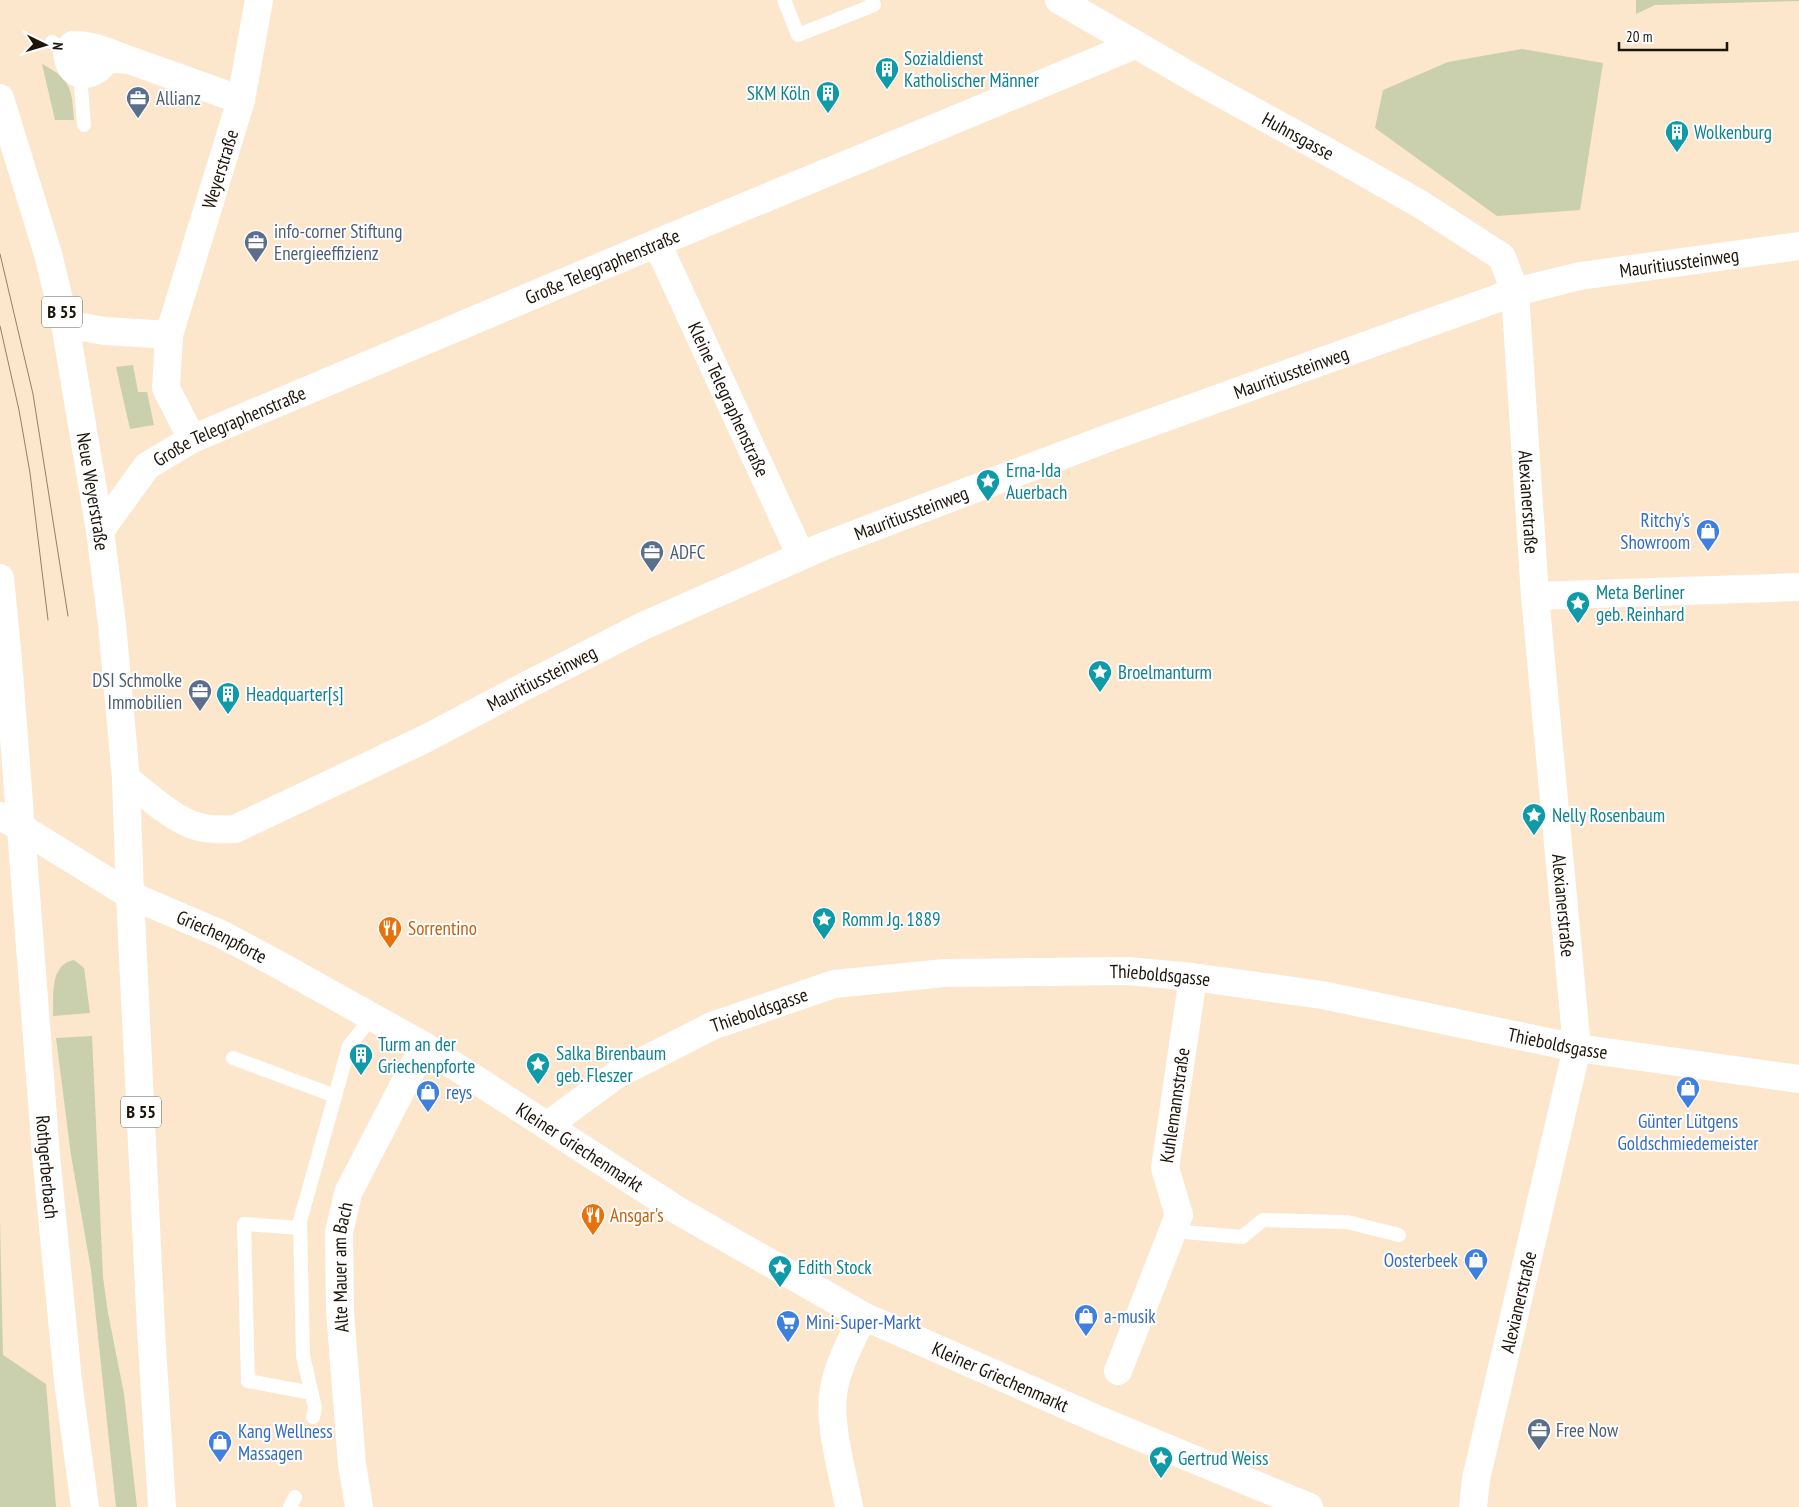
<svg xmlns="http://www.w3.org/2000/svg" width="1799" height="1507" viewBox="0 0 1799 1507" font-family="'PT Sans Narrow',sans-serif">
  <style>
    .green { fill: #cacfae }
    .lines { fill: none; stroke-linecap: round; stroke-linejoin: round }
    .service { stroke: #fff; stroke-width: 14 }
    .minor { stroke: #fff; stroke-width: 28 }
    .tertiary { stroke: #fff; stroke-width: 28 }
    .primary { stroke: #fff; stroke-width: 28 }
    .tram { stroke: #8f806e; stroke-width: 1 }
    .labels { text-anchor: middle; stroke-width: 4; stroke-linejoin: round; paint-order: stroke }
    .shield { fill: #fff; stroke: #615b55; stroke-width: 1 }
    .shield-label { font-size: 18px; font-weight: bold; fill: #1d150c }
    .culture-label { font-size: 19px; fill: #0d838f; stroke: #fff; text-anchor: start }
    .service-label { font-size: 19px; fill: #4e5e75; stroke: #fff; text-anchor: start }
    .street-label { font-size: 19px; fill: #1d150c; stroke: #fff }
    .shop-label { font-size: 19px; fill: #366cbe; stroke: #fff; text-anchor: start }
    .food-label { font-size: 19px; fill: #c56008; stroke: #fff; text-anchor: start }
  </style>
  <rect width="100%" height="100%" fill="#fce6cc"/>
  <path class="green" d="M1636,0H1799V1L1655,5L1636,14Z
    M1522,49L1603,63L1580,210L1497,216L1375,128L1383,90L1448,62Z
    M42,64C71,79 72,89 74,120H55Z
    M133,365L138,392H147L154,425L130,429L116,367Z
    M74,960L84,968L90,1013L53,1016C54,996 49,965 74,960Z
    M92,1036L103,1277L108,1313L124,1394L137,1507H116L91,1270L71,1155L56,1038Z
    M0,1220L3,1355L46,1384L56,1507H0Z"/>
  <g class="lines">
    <path class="service" d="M784,0L798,35L874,5L872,0
      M52,42L67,51
      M80,74L84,125
      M233,1058L335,1096
      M300,1228L244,1224L248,1381L312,1393
      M1173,1231L1242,1237L1263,1220L1347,1222L1399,1235
      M313,1417L315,1408L303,1356L300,1221L349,1046L372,1017
      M290,1507L295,1497"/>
    <g class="minor">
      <path id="s1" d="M1059,0L1202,83L1335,156L1420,204L1502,257L1515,292L1535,596L1577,1048L1476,1479L1473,1507"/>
      <path d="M128,60C121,59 114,58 108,60C104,62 102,65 99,68C81,82 68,71 67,51L73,45C92,44 114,55 132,61C168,74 205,87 241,100"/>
      <path id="s2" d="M657,243L801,556"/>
      <path d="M65,324L105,331L169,335"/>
      <path id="s3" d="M192,439L166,388L169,335L241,100L259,0"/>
      <path id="s4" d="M100,531L147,466L192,439L657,243L1135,45"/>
      <path d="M1535,596L1799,587"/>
      <path id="s5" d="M126,779C146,794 167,814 190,824C204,830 220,830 235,829L425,739L510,694L643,626L824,546L1111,437L1515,292L1580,276L1799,246"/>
      <path id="s6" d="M20,827L130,895L221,934L279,965L424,1046L677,1210L863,1316L1099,1420L1309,1507"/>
      <path id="s7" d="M548,1125L616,1075L712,1026L834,984L945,973L1128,971L1193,977L1322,995L1577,1048L1799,1079"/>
      <path id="s8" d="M1118,1371L1179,1215L1165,1168L1193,977"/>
      <path id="s9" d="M359,1507L352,1464L340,1311L339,1233L348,1193L424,1046"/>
      <path d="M849,1507C843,1473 827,1422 834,1388C839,1363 852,1339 863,1316"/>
    </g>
    <path class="tertiary" d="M0,816L20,827"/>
    <g class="primary">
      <path id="s10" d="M0,98L48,254L65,324L100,531L112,624L126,779L130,895L151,1330L162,1507"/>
      <path id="s11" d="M0,578L8,660L46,1155L68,1381L85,1507"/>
    </g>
    <path class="tram" d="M0,254L33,394L68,616
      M0,326L19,410L30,473L48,620"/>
  </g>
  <defs>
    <g id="building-pin" transform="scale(1.25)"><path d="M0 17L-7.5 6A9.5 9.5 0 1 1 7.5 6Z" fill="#0f9aa8" stroke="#fff"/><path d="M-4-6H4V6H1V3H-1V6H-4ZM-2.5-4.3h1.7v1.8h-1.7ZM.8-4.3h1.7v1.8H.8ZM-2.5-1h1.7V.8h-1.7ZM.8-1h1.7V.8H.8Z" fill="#fff"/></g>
    <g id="office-pin" transform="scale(1.25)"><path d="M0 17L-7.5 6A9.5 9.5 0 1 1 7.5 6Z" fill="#5c6f8a" stroke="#fff"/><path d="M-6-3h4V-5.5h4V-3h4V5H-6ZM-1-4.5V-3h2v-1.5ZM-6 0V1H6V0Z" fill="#fff"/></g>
    <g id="sight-pin" transform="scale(1.25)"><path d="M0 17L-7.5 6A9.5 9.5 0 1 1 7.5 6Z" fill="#0f9aa8" stroke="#fff"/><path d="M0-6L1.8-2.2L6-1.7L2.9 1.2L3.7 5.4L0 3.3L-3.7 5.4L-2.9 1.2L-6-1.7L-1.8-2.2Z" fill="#fff"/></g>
    <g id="shop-pin" transform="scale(1.25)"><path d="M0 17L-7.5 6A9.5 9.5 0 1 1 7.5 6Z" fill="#3f7fe0" stroke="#fff"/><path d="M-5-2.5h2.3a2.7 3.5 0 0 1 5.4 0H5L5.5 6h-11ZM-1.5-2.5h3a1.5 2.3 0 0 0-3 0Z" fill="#fff"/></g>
    <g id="restaurant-pin" transform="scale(1.25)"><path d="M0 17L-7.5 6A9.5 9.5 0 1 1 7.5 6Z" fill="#e8710a" stroke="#fff"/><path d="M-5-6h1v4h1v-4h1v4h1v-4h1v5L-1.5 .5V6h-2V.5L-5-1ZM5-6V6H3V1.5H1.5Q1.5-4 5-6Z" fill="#fff"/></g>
    <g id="supermarket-pin" transform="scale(1.25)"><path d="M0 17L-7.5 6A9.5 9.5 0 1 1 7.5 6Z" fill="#3f7fe0" stroke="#fff"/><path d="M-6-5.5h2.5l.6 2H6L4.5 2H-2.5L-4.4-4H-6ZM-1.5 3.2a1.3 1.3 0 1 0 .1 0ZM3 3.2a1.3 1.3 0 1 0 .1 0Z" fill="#fff"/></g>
  </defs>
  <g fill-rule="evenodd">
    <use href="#building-pin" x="887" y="69"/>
    <use href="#building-pin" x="828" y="93"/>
    <use href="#office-pin" x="138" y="98"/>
    <use href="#building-pin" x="1677" y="132"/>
    <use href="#office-pin" x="256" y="242"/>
    <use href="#sight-pin" x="988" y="481"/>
    <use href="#shop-pin" x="1708" y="531"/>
    <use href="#office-pin" x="652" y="552"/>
    <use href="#sight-pin" x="1578" y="603"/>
    <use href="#sight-pin" x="1100" y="672"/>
    <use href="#office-pin" x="200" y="691"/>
    <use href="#building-pin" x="228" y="694"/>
    <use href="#sight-pin" x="1534" y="815"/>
    <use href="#sight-pin" x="824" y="919"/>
    <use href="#restaurant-pin" x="390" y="928"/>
    <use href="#building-pin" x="361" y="1055"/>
    <use href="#sight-pin" x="538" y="1064"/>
    <use href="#shop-pin" x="1688" y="1088"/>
    <use href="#shop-pin" x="428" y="1092"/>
    <use href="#restaurant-pin" x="593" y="1215"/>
    <use href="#shop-pin" x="1476" y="1260"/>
    <use href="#sight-pin" x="780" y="1267"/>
    <use href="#shop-pin" x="1086" y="1316"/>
    <use href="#supermarket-pin" x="788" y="1322"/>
    <use href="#office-pin" x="1539" y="1430"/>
    <use href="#shop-pin" x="220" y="1442"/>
    <use href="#sight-pin" x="1161" y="1458"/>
  </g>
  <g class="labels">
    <g class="shield">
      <rect x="42" y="296.5" width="40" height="31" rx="4"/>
      <rect x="121" y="1096.5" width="40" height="31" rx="4"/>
    </g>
    <g class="shield-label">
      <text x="62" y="318">B 55</text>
      <text x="141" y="1118">B 55</text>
    </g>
    <g class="culture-label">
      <text x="904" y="65">Sozialdienst<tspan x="904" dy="22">Katholischer Männer</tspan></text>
      <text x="810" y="100" text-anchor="end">SKM Köln</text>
      <text x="1694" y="139">Wolkenburg</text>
      <text x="1006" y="477">Erna-Ida<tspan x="1006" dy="22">Auerbach</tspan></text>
      <text x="1596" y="599">Meta Berliner<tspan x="1596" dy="22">geb. Reinhard</tspan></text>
      <text x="1118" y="679">Broelmanturm</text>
      <text x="246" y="701">Headquarter[s]</text>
      <text x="1552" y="822">Nelly Rosenbaum</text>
      <text x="842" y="926">Romm Jg. 1889</text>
      <text x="378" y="1051">Turm an der<tspan x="378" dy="22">Griechenpforte</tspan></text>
      <text x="556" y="1060">Salka Birenbaum<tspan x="556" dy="22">geb. Fleszer</tspan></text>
      <text x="798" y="1274">Edith Stock</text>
      <text x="1178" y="1465">Gertrud Weiss</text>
    </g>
    <g class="service-label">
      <text x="156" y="105">Allianz</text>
      <text x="274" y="238">info-corner Stiftung<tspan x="274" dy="22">Energieeffizienz</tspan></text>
      <text x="670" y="559">ADFC</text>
      <text x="182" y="687" text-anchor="end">DSI Schmolke<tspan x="182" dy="22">Immobilien</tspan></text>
      <text x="1556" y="1437">Free Now</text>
    </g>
    <g class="street-label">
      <text dy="7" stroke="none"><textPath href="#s1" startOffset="275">Huhnsgasse</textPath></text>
      <text dy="7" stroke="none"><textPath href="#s3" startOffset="284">Weyerstraße</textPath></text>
      <text dy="7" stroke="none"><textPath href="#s5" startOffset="1681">Mauritiussteinweg</textPath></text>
      <text dy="7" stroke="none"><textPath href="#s4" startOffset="578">Große Telegraphenstraße</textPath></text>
      <text dy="7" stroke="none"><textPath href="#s5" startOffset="1276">Mauritiussteinweg</textPath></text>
      <text dy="7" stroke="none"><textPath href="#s2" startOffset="172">Kleine Telegraphenstraße</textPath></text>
      <text dy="7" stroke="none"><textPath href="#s4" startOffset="172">Große Telegraphenstraße</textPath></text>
      <text dy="7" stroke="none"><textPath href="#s10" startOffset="405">Neue Weyerstraße</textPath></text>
      <text dy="7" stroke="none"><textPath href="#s1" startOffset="760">Alexianerstraße</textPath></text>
      <text dy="7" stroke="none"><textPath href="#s5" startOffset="871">Mauritiussteinweg</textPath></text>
      <text dy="7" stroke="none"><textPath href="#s5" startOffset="466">Mauritiussteinweg</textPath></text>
      <text dy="7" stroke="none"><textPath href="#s1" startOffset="1165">Alexianerstraße</textPath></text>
      <text dy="7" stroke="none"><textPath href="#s6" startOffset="230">Griechenpforte</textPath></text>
      <text dy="7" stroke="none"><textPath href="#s7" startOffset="648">Thieboldsgasse</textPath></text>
      <text dy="7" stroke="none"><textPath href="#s7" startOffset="242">Thieboldsgasse</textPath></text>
      <text dy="7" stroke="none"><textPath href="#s7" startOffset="1052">Thieboldsgasse</textPath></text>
      <text dy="7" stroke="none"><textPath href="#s8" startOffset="280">Kuhlemannstraße</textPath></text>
      <text dy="7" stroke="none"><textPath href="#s6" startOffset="646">Kleiner Griechenmarkt</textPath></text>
      <text dy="7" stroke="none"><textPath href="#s11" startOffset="591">Rothgerberbach</textPath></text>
      <text dy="7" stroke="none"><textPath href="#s9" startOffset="241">Alte Mauer am Bach</textPath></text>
      <text transform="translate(1518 1302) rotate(-77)" y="7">Alexianerstraße</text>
      <text dy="7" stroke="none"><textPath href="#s6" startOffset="1126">Kleiner Griechenmarkt</textPath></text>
    </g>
    <g class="shop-label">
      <text x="1690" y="527" text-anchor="end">Ritchy's<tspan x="1690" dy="22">Showroom</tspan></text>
      <text x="446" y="1099">reys</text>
      <text x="1688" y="1128" text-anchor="middle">Günter Lütgens<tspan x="1688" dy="22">Goldschmiedemeister</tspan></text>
      <text x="1458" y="1267" text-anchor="end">Oosterbeek</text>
      <text x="1104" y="1323">a-musik</text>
      <text x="806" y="1329">Mini-Super-Markt</text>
      <text x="238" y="1438">Kang Wellness<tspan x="238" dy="22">Massagen</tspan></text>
    </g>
    <g class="food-label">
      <text x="408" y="935">Sorrentino</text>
      <text x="610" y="1222">Ansgar's</text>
    </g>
  </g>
  <g transform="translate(45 45) rotate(95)" stroke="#ffffff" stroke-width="4" paint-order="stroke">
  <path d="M0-4L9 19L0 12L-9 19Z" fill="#1d150c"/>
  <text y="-8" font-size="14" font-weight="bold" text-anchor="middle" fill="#1d150c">N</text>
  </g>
  <path d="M1619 42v8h108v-8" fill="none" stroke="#1d150c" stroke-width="2.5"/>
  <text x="1626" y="42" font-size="15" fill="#1d150c" stroke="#ffffff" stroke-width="4" paint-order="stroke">20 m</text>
</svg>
